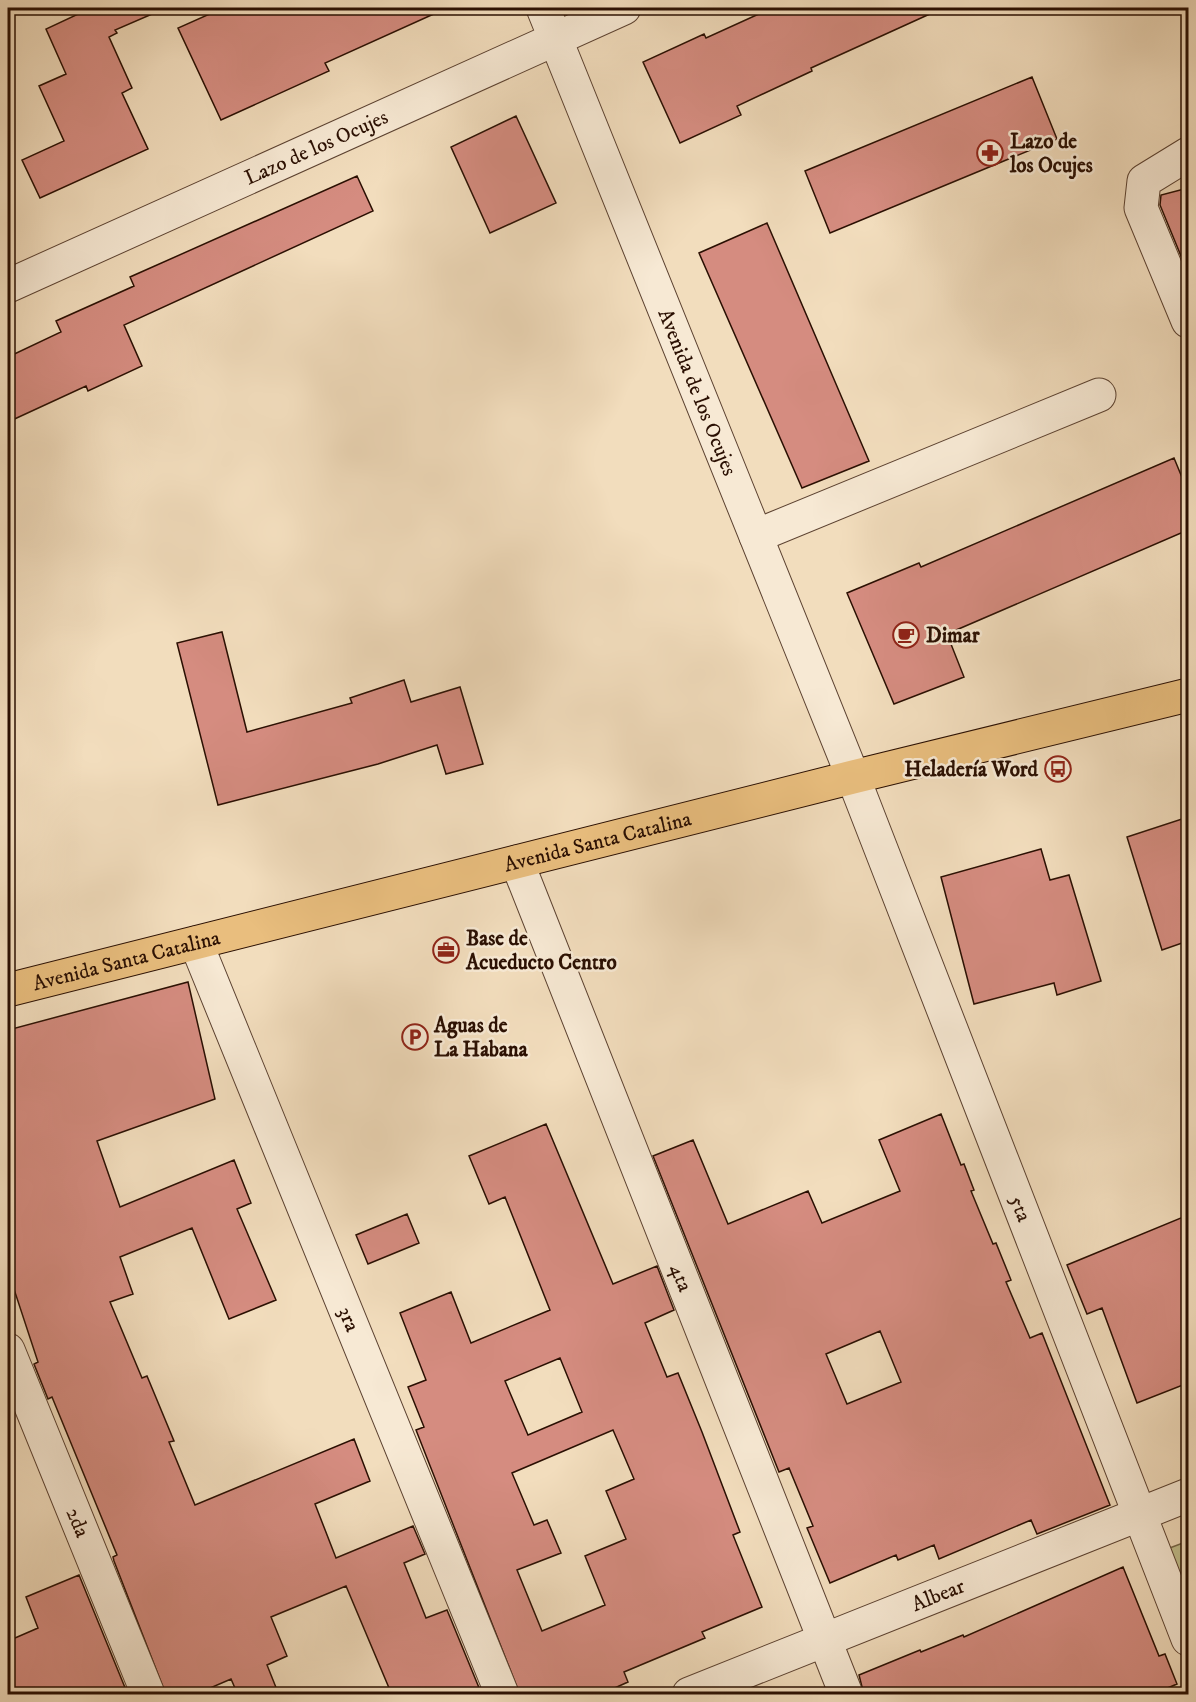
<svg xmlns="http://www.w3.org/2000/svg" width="1196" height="1702" viewBox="0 0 1196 1702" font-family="'IM FELL DW Pica',serif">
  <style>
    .green { fill: #c1bf8d; stroke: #766748; stroke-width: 1.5 }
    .building { fill: #d58c80; stroke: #2a0f02; stroke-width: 1.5; fill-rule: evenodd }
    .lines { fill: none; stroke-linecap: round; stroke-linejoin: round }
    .minor-casing { stroke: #5c4231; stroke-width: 35 }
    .major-casing { stroke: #2a0f02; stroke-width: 35 }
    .minor { stroke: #f7e9d4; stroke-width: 33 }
    .major { stroke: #e9be7e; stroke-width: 33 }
    .labels { text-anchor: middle; stroke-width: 5; stroke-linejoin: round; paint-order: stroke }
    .poi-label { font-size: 21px; font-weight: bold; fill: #2a0f02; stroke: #f7e9d4; text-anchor: start }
    .street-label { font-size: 21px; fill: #2a0f02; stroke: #f7e9d4 }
  </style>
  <rect width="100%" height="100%" fill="#f2ddbd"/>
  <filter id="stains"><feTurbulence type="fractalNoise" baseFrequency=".00333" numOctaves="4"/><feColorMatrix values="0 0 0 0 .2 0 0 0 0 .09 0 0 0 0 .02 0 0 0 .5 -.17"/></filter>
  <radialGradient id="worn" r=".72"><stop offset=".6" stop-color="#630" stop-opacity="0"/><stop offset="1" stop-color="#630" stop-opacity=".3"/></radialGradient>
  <path class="green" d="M1188,1541V1603L1167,1549Z"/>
  <path class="building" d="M91,8H166L115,30L117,33L109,37L132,88L122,93L148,149L40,198L22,160L64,141L39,86L66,74L46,29Z
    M223,8H447L325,63L329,71L221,120L178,28Z
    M772,8H943L811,68L812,71L737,106L741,115L680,143L643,62L704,34L706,38Z
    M1032,77L1057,139L830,233L805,171Z
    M516,116L556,203L490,233L451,147Z
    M357,176L373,211L124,325L142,366L88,391L86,386L8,422V357L61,332L56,321L134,286L130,277Z
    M1188,188V273L1160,205L1161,195Z
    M767,223L869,461L802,488L699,253Z
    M1174,458L1188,492V530L947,634L964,677L894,704L847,593L919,563L921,567Z
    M222,632L247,732L352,703L350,698L404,680L411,702L460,687L483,764L446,774L437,745L378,764L218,805L177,643Z
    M1188,817V941L1162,950L1127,837Z
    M1041,849L1050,880L1069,875L1101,981L1057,995L1054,983L974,1004L941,877Z
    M188,982L215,1099L97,1141L120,1207L234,1160L251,1203L237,1209L276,1300L229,1319L192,1228L120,1257L133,1294L110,1302L142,1378L147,1376L174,1441L169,1442L195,1505L354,1439L370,1481L315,1504L336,1558L413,1526L425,1554L404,1563L426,1618L447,1610L482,1695H392L346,1586L271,1617L287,1656L267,1665L279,1695H238L231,1679L194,1695H166L114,1561L113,1557L117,1555L52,1397L48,1399L34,1364L38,1362L8,1271V1030Z
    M941,1114L961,1165L964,1164L974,1190L971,1191L993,1244L996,1243L1011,1280L1006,1282L1030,1338L1042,1333L1110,1505L1037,1534L1031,1520L939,1559L934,1545L898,1560L896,1555L830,1583L807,1528L813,1526L789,1468L779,1472L653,1156L693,1140L728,1224L808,1191L822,1223L900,1191L879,1140ZM880,1331L901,1382L847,1404L826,1354Z
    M546,1124L613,1284L657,1266L674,1310L645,1323L667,1377L678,1373L702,1432L740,1532L733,1535L762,1607L702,1632L705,1638L624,1672L628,1682L599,1695H520L416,1430L424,1427L408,1387L426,1380L400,1313L451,1292L471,1343L550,1310L505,1197L489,1204L469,1156ZM560,1358L582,1412L528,1435L505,1381ZM613,1430L634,1479L606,1491L626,1539L585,1556L605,1605L542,1631L517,1570L561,1553L547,1520L534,1525L512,1473Z
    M407,1214L419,1243L368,1264L356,1235Z
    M1188,1215V1383L1137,1403L1102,1308L1087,1314L1067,1265Z
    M1123,1567L1159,1656L1165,1654L1177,1684L1151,1695H864L859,1675L920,1650L921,1652L963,1635L964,1637Z
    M79,1575L128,1695H8V1641L38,1628L26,1597Z"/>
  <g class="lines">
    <g class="minor-casing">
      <g id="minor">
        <path id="s1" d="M543,8L853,777L1188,1639"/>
        <path d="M1188,154L1144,181L1141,208L1188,321"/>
        <path id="s2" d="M8,286L624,8"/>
        <path d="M756,536L1099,395"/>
        <path id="s3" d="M517,862L846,1694"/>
        <path id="s4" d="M196,943L502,1694"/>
        <path id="s5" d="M8,1350L148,1694"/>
        <path id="s6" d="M689,1694L1188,1495"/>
      </g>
    </g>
    <g class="major-casing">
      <g id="major">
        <path id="s7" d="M8,990L853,777L1188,695"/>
      </g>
    </g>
    <use href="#minor" class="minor"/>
    <use href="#major" class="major"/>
  </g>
  <defs>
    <g id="pharmacy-ring" transform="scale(1.35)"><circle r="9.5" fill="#f7e9d4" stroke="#8f2418" stroke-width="1.5"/><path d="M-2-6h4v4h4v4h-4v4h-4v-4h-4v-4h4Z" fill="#8f2418"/></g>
    <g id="cafe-ring" transform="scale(1.35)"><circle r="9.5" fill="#f7e9d4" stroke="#8f2418" stroke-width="1.5"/><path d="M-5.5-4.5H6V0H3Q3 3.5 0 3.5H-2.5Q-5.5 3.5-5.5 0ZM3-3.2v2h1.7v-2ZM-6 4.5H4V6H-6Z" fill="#8f2418"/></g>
    <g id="bus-ring" transform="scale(1.35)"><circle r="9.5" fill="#f7e9d4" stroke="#8f2418" stroke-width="1.5"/><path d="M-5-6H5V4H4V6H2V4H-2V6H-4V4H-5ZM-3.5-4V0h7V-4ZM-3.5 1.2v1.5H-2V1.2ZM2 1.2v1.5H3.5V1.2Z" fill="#8f2418"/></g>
    <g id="office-ring" transform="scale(1.35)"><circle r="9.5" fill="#f7e9d4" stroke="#8f2418" stroke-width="1.5"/><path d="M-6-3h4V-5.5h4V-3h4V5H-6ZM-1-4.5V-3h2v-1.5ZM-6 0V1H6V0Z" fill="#8f2418"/></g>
    <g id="parking-ring" transform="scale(1.35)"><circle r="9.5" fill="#f7e9d4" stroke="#8f2418" stroke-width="1.5"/><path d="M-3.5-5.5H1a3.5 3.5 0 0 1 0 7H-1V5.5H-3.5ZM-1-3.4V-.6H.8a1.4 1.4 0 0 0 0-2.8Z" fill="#8f2418"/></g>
  </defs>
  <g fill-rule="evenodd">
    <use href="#pharmacy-ring" x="990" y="153"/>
    <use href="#cafe-ring" x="906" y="635"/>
    <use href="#bus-ring" x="1058" y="769"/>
    <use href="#office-ring" x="446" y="950"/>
    <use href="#parking-ring" x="415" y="1037"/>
  </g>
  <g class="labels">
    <g class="poi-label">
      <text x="1010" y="148">Lazo de<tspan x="1010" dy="24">los Ocujes</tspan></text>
      <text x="926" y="642">Dimar</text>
      <text x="1038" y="776" text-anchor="end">Heladería Word</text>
      <text x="466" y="945">Base de<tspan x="466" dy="24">Acueducto Centro</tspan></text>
      <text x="434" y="1032">Aguas de<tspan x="434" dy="24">La Habana</tspan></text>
    </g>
    <g class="street-label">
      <text dy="7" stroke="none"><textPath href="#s2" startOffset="338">Lazo de los Ocujes</textPath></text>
      <text dy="7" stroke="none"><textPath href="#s1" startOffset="414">Avenida de los Ocujes</textPath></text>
      <text dy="7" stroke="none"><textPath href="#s7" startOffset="608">Avenida Santa Catalina</textPath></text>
      <text dy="7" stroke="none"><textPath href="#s7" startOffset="122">Avenida Santa Catalina</textPath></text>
      <text dy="7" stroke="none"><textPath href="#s1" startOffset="1292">5ta</textPath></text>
      <text dy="7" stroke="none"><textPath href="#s3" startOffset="447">4ta</textPath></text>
      <text dy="7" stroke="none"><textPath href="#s4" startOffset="406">3ra</textPath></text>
      <text dy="7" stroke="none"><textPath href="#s5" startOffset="186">2da</textPath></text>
      <text dy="7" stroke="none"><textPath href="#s6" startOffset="268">Albear</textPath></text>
    </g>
  </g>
  <rect width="1196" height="1702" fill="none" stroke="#f2ddbd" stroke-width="30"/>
  <rect x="9" y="9" width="1178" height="1684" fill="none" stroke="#2a0f02" stroke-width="3"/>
  <rect x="15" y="15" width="1166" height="1672" fill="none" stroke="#2a0f02" stroke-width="1.5"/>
  <rect width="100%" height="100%" filter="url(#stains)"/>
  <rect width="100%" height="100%" fill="url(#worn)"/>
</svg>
